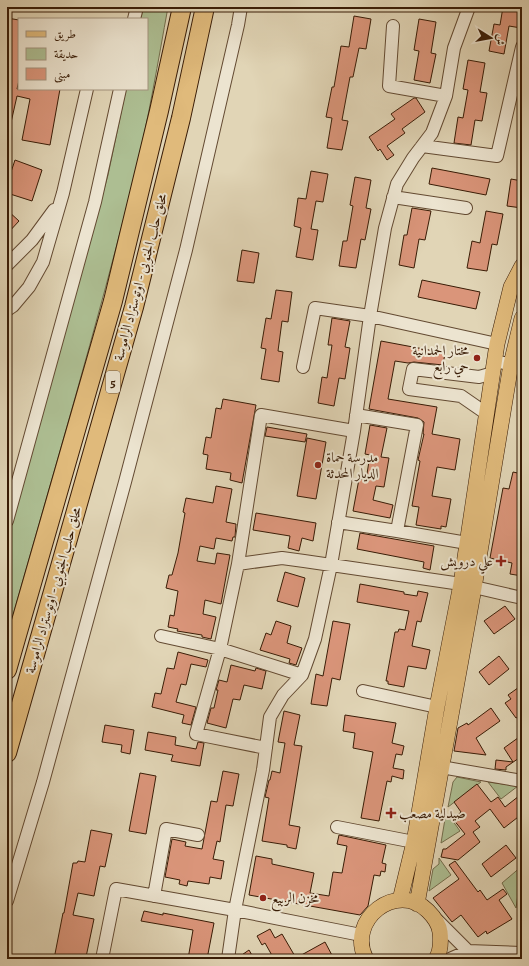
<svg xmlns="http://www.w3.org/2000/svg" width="529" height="966" viewBox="0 0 529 966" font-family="Alegreya,Amiri,serif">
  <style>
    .green { fill: #adbe92; stroke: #736d4c }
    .building { fill: #da957a; stroke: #391c06 }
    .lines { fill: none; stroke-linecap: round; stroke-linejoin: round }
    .minor-casing { stroke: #634a32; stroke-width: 14 }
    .major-casing { stroke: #391c06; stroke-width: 16 }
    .highway-casing { stroke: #391c06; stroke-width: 20 }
    .minor { stroke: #ece4d0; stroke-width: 12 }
    .major { stroke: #e0ba7b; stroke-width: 15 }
    .highway { stroke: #e0ba7b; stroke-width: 18 }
    .poi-dot { fill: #8f2418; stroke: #ece4d0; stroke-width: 1.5 }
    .labels { text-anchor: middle; stroke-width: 4; stroke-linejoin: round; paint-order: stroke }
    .shield { fill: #ece4d0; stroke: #6f5843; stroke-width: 1 }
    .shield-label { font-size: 13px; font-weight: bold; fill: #391c06 }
    .street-label { font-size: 14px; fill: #391c06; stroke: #ece4d0 }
    .poi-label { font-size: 14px; fill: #391c06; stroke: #ece4d0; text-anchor: start }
  </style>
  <rect width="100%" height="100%" fill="#e1d5b6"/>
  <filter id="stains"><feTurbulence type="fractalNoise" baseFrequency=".005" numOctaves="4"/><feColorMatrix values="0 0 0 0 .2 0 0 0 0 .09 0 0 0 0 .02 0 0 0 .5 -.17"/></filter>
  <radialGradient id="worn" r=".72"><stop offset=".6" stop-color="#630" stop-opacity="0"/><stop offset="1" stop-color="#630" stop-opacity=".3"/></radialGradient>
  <path class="green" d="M143,7H168C158,62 149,116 136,170C97,327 51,481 7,636V540L108,175L126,89H147V19H141Z
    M457,777L481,782L448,807L453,782Z
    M488,782L518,786L501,799Z
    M450,817L460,831L441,843L445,819Z
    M439,858L451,875L429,891L433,869L439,864Z
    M522,866V868L516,908L502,883Z"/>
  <path class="building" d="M503,7H521L520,12L522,13L521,28L509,26L504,54L489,51L494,24L500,25Z
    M354,16L371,19L366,49L359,48L353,77H350L342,120L348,121L342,150L327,148L332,118L326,117L332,87H334L341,46L349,47Z
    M7,18L19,20V80L17,89H60L50,145L22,140L30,99L17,96L10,127H7Z
    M419,19L436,22L431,53L436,54L430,83L414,80L419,51L414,50Z
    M468,60L485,63L480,92L487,93L482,121L475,120L471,145L454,143L458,117L463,118L468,90L463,89Z
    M414,98H416L425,112L402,129L405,133L387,146L394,155L387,160L380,149L378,151L369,137L395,119L391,114Z
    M15,160L42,170L32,201L7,193V184Z
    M432,168L490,179L486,195L429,184Z
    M311,171L328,174L323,202L316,201L311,229L318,230L313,260L296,257L301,228L294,226L298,198L306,199Z
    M355,177L371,180L366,208L371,209L365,240L361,239L356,268L339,266L343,241H347L353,206L350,205Z
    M511,179L522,181V208L507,206Z
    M412,208L431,211L425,240L419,239L414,268L399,265L404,235H407Z
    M7,210L19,221L7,234Z
    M486,211L503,214L497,245L492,244L487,271L467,268L472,241L480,243Z
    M242,250L259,253L254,283L237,281Z
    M422,280L480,292L476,309L418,297Z
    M276,290L292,292L288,322L282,321L278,351L283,352L279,382L261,379L266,349L261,348L266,318L271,319Z
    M332,318L350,321L345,347L350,348L345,379L339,378L334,406L318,403L322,377L327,378L332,345H328Z
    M381,341L445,353L443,365L414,362L408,363L395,361L388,399L437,407L432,434L460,439L455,470L437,467L432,496L451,499L446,527L441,526V529L416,525L419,507L412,506L420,461L418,460L424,434H423L424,422L418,418L369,409Z
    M223,399L256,405L242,483L230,480L231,473L206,469L208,455L203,454L206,437L211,438L216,408L221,409Z
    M370,425L387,428L381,457L389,458L384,487L376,486L373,500L393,505L390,518L353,511L359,479L366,480L370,455L365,454Z
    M267,427L307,434L305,442L265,436Z
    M307,438L326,442L316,499L297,496Z
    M513,472L522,474V576L510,574L512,563L490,558L503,488L509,489Z
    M216,486L232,489L226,522L236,524L235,537H233L232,541L216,538L214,549L200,546L197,561L215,564L217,553L230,555L221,604L205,600L203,614L216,617L211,639L202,637V635L177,631L178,629L168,627L170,615L174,616L178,591L166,588L169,575H172L178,553L185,513L183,512L186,498L213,503Z
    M256,513L316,523L313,541L302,538L299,551L288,548L290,536L253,530Z
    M360,533L434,546L430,570L423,568L424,562L357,549Z
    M285,572L305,578L298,607L277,601Z
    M360,584L404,592V594L417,596L418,591L428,593L421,622L417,621L412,646L430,650L426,669L408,666L404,687L388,684V681H386L395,632H398L399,629L405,630L409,611L357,602Z
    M505,606L515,619L494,634L484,621Z
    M276,621L291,626L287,643L302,648L296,665L289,663L290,659L260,650L266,633L271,635Z
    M333,621L350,624L340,680L332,678L327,706L311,704L316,674L323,676Z
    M178,652L208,660L206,667L191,664L186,685L181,684L176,702L196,707L191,725L182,723L184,715L152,707L155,693L161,694L167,668L174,669Z
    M499,656L509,669L489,685L479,672Z
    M231,665L255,671L256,668L266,671L262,689L244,685L240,700L233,699L226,728L207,723L211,708H214L218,690H216L219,680L227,682Z
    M522,685V723L518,717L516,718L505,703L511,699L508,695Z
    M491,708L500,721L476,738L486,755L454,751L458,728L467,723L468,725Z
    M284,711L300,715L294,745L302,746L289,825L300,827L296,849L287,847V845L262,841L269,798L265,797L269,780H270L272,771L280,773L285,743L278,742Z
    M345,715L396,723L392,743L404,746L402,755L396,754L393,768L404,770L403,779L392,776L391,782L387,781L379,821L361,818L373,752L353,748L355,733L343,731Z
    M105,725L134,730L130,754L121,752L122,745L102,742Z
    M148,732L176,737L175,745L196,749L198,742L204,743L200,766L171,761L173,755L145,750Z
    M522,735V756L506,767V770L495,769L496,760L513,762L504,748Z
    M223,771L239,774L233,806L226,805L220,842L217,841L213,859L224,861L221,879L210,877L209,884L188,881L187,886L179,884L180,880L165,877L172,839L186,842L185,846L202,849L211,801L217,802Z
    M140,773L156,776L146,834L129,831Z
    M477,784L491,802L498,797L505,807L519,796L522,800V814L504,828L490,809L475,821L480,827L473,832L480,842L458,860L441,857L443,849H446L465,834L453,819L461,812L454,802Z
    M91,830L112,834L105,867L100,866L94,896L78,893L73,915L94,919L86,957L73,955L72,959H54L63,913H64L73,863H77L78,861L85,862Z
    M339,835L386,845L382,863L386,864L385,872L381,871L380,876L374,875L368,906L360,915L249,895L256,856L272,859V864L314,873L310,893L329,896L333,872L342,873L347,846L337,844Z
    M506,845L516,858L491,877L482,864Z
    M455,861L478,892L480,890L487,900L503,889L507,894L499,900L512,919L487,934L486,931L478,937L461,915L452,922L433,898L459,879L449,865Z
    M144,911L163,915V913L214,923L207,959H188L193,930L141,921Z
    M270,929L275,938L282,934L296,958L325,942L334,959H274L265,943L262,945L257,936Z
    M249,950L253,957L249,959H236Z"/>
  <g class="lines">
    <g class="minor-casing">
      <path id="minor" d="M134,19L137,7
        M393,26L389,86L446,96
        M422,146L497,156L522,47
        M393,197L466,208
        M7,265L32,240L54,210
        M7,310L13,306L29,287L43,262L63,193L87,89
        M495,361L522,367
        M303,367L315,308L370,316L497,344
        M487,414L461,396L409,389L413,369L479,377L493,373
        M7,521L95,202L120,89
        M338,522L397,531L417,425L356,415
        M397,531L467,543
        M238,564L261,415L354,431
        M161,636L220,649L302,675
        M363,691L437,707
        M266,748L196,734L220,649L238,564L282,558L304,561L461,584L522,598
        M441,767L522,781
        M337,827L414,842
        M154,896L166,829L198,835
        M7,901L43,782L125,482L186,250L238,25L241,7
        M437,920L468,951L521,953
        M102,959L116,889L235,910L361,935
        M228,959L235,910L263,770L270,717L283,695L302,675L315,639L331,565L354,431L370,316L385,228L397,184L413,158L432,133L446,96L454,48L469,7
        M450,959L468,951L472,956"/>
    </g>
    <g class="major-casing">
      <path id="major" d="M400,900L414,842L437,707L461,584L497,344L511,287L522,266
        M417,904L474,588L511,364L522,318
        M366,959C346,920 397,880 428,911C434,917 439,924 440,932C441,941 441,951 436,959"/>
    </g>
    <g class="highway-casing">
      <path id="highway" d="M7,670L113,301L159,111L182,7
        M7,753L134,307L181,118L205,7"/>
    </g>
    <use href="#minor" class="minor"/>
    <use href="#major" class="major"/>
    <use href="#highway" class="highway"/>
  </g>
  <g class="poi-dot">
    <circle cx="477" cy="358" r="4"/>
    <circle cx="318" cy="465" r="4"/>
    <path d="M499 555h4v4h4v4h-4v4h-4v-4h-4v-4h4z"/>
    <path d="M389 807h4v4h4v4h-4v4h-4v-4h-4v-4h4z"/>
    <circle cx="263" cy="898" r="4"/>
  </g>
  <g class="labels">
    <rect class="shield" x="106" y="371" width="14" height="22" rx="3"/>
    <g class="shield-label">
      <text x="113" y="387">5</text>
    </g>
    <g class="street-label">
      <text transform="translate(140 277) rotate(-75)" y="5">محلق حلب الجنوبي - اوتوستراد الراموسة</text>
      <text transform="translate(53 590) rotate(-74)" y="5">محلق حلب الجنوبي - اوتوستراد الراموسة</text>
    </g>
    <g class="poi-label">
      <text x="469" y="355" text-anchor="end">مختار الحمدانية<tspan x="469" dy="16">حي رابع</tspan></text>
      <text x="326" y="462">مدرسة حماة<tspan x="326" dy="16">الديار المحدثة</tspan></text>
      <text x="493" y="566" text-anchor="end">علي درويش</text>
      <text x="399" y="818">صيدلية مصعب</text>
      <text x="271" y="903">مخزن الربيع</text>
    </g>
  </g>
  <rect width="529" height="966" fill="none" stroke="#e1d5b6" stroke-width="24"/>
  <rect x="8" y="8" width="513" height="950" fill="none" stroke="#391c06" stroke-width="2"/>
  <rect x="12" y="12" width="505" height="942" fill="none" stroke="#391c06"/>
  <rect x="18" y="18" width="130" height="72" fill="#ece4d0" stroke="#a4947f"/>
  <rect x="26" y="31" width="20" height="6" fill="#e0ba7b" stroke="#a4947f"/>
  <text x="54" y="38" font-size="12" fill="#391c06">طريق</text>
  <rect x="26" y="48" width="20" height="12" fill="#adbe92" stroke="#a4947f"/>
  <text x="54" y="58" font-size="12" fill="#391c06">حديقة</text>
  <rect x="26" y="68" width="20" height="12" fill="#da957a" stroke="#a4947f"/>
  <text x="54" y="78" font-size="12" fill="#391c06">مبنى</text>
  <g transform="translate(491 38) rotate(101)" stroke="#ece4d0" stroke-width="3" paint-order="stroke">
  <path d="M0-3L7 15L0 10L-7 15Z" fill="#391c06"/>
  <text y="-6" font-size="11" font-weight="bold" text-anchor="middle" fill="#391c06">ش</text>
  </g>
  <rect width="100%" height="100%" filter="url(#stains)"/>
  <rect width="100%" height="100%" fill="url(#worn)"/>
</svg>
